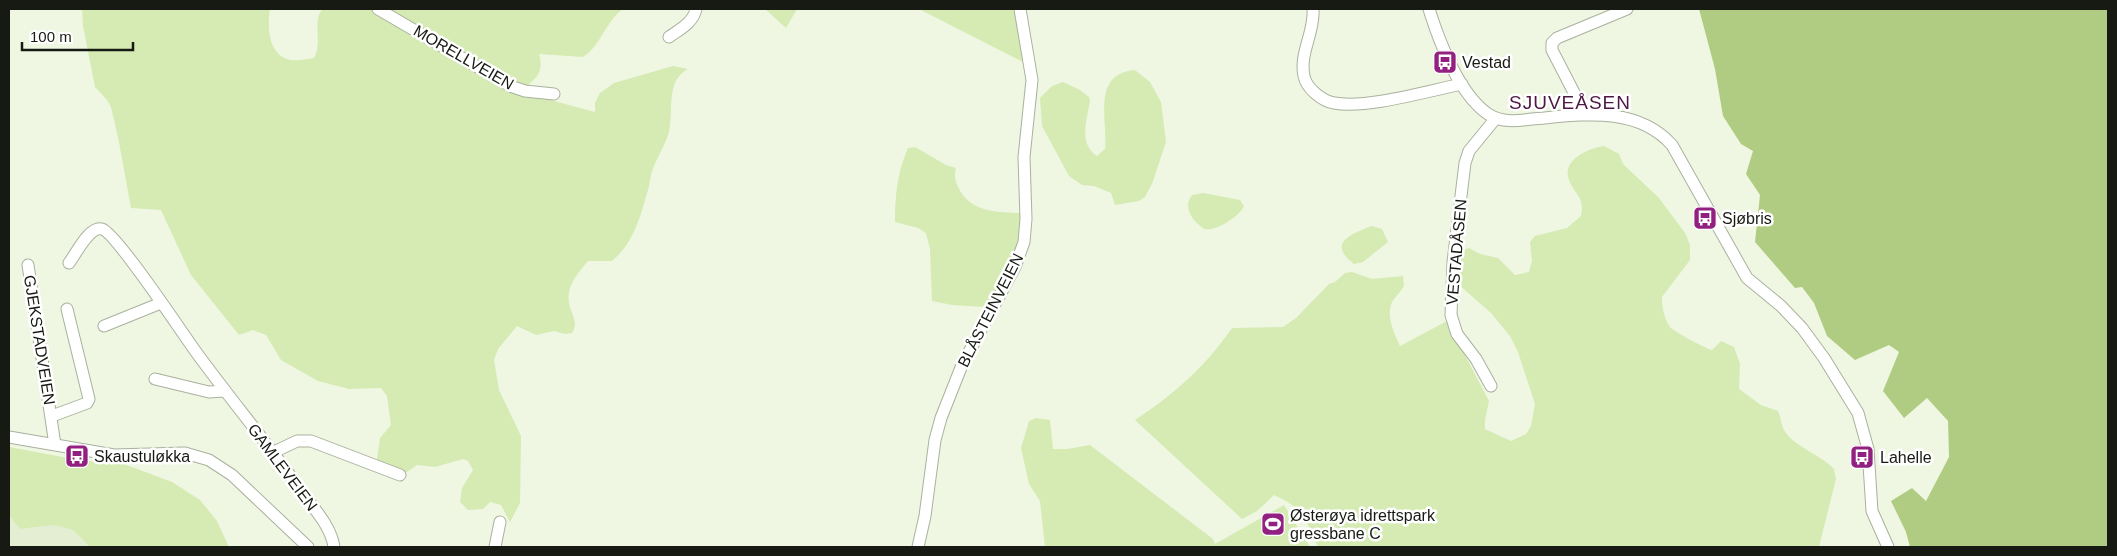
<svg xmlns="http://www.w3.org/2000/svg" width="2117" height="556" viewBox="0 0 2117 556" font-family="Helvetica,sans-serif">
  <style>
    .built { fill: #e3eed3 }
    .green { fill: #d5ebb3 }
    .water { fill: #b0cc82 }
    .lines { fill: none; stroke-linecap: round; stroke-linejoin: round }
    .minor-casing { stroke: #a9b19e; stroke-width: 13 }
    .minor { stroke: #fff; stroke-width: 11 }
    .labels { text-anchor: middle; stroke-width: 5; stroke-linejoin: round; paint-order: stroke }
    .street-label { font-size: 16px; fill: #171a13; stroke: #fff }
    .poi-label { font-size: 16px; fill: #171a13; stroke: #fff; text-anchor: start }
    .quarter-label { font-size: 19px; letter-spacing: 1px; fill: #4d1844; stroke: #fff }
  </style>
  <rect width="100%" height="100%" fill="#eff7e3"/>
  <path class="built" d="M9,515L20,529L54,525L73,530L90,547H9Z"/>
  <path class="green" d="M82,9H270C267,27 268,55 290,60C298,61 307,59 314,58C323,42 312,24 322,9H623C605,22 601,46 583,57L539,54C543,67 540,76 529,84L528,94L595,112V103L600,93L614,83L673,66L688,69C665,81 674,110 669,132C665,145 657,158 652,171C650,177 650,184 648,190C640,217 634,243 612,261H588C578,273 566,286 569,303C571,315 579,321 572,333L565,334L554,331L536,335L517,326L498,349L494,360L499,390L521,436L520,503L510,522L501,505L490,502L483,509L468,510L460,502L462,488L473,470L468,461L463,459L435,467L417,465L407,472L394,471L383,467L377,460L380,438L391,425L387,396L381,388L349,389L318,381L281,360L266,335L253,330L239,335L191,275L161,210L131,208L119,142L111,107L107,100L95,87L83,26Z
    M765,9H797L786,28Z
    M919,9H1016L1025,63Z
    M1135,70L1150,82L1161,102L1166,142L1152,184L1145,197L1139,201L1115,205L1111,193L1094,186L1082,185L1069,176L1042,126L1040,98L1052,86L1063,82L1080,90L1089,97L1090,101C1087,119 1078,144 1097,156L1105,149C1108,120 1091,74 1135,70Z
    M1604,146L1619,154L1623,164L1659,198L1685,233L1690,245V260L1662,297C1662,307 1664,319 1670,327C1673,331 1706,349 1712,350L1721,341L1734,347L1740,364L1739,389L1761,405L1778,411C1781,417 1781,425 1784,430C1794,447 1820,454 1834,469L1836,479L1819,547H1318C1304,518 1305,509 1274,495L1257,511L1242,519L1135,420C1173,395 1206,366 1232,328L1283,327L1296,318L1329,284L1335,282L1345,273L1352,272L1372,279L1403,276L1404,286C1401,291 1397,295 1394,299C1384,312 1394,333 1400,346L1447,321L1489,401L1485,420V429L1511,441L1526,434L1531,426L1535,404L1518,352L1510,336L1491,313L1458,284L1456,269L1458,251L1469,248L1480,254L1498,258L1515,275L1529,272L1532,261L1530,242L1535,236L1567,228L1581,216C1585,196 1575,196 1569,180C1561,160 1589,148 1604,146Z
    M915,147L946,165L956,168C954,176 955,179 958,187C970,212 995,212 1019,213L1022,215C1019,250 1005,279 985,307L952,305L932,301L930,249L926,233L918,228L895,222C895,196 897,173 908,148Z
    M1203,193L1240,200L1244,206C1240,216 1216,232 1204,229C1193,221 1182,208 1192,195Z
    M1371,226L1382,229L1388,242L1363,262L1354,264C1327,243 1350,235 1371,226Z
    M1036,418L1050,420L1053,449H1067L1090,445L1213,539L1215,544L1284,505L1310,547H1045L1040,501L1029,484L1021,448L1029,421Z
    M9,447L79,460L124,464L172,482L200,500L217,521L229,547H90L73,530L54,525L20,529L9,515Z"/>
  <path class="water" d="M1699,9H2108V547H1910L1906,532L1891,501L1912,488L1926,501L1949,457L1948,421L1927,398L1904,418L1883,391L1899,352L1889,345L1855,360L1827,336L1814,303L1802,287L1795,288L1755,242L1760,195L1746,174L1753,151L1741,144L1723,116L1715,69Z"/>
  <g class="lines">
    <g class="minor-casing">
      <path id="minor" d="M378,9L510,86L525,91L554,94
        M1313,9C1315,32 1299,53 1304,76C1306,88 1322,101 1334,103C1367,109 1427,91 1462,84
        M1429,9C1439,41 1459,94 1488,114C1502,123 1517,121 1532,119C1581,115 1636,105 1672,145L1747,278L1781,306L1802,328L1824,358L1858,413L1868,449L1872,511L1888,547
        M669,37C680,29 693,23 696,9
        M1585,114L1552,50V43L1557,38L1627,9
        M69,263C76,254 89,226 102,229C116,233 183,334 196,352C231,400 268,444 302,492C314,509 331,526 334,547
        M28,265L55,445
        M104,326L161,303
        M155,379L209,392L224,391
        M1491,386L1476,359L1457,334L1451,315L1453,262L1465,163L1469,151L1496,118
        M52,416L87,403L89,399L67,309
        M9,437L114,455L185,453L209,460L232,475L308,547
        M274,452L297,441H311L400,475
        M495,547L500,522
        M918,547L925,516L935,440L941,418L962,365L1015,267L1024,242L1026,219L1024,157L1032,80L1020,9"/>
    </g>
    <use href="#minor" class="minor"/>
  </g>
  <defs>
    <g id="bus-square" transform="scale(1.25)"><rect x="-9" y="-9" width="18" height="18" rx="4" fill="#922080" stroke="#fff"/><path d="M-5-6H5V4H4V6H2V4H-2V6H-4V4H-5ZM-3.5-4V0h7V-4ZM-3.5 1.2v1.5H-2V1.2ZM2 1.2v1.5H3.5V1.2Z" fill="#fff"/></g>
    <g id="stadium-square" transform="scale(1.25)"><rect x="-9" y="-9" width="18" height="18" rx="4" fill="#922080" stroke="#fff"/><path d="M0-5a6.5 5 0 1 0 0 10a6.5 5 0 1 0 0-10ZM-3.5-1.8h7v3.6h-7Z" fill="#fff"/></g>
  </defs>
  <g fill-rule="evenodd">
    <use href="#bus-square" x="1445" y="62"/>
    <use href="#bus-square" x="1705" y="218"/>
    <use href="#bus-square" x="77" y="456"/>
    <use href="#bus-square" x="1862" y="457"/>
    <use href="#stadium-square" x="1273" y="524"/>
  </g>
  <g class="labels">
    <g class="street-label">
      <text transform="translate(464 57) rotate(30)" y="6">MORELLVEIEN</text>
      <text transform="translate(1456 252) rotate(-85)" y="6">VESTADÅSEN</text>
      <text transform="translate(990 310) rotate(-63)" y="6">BLÅSTEINVEIEN</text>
      <text transform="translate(40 340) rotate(81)" y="6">GJEKSTADVEIEN</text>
      <text transform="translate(283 467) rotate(53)" y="6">GAMLEVEIEN</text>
    </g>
    <g class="poi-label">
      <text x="1462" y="68">Vestad</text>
      <text x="1722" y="224">Sjøbris</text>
      <text x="94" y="462">Skaustuløkka</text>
      <text x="1880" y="463">Lahelle</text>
      <text x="1290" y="521">Østerøya idrettspark<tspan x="1290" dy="18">gressbane C</tspan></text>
    </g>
    <g class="quarter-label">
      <text x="1570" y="109">SJUVEÅSEN</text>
    </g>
  </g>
  <rect width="2117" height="556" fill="none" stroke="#171a13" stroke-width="20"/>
  <path d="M22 42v8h111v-8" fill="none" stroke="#171a13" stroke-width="2.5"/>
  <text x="30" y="42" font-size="15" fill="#171a13" stroke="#ffffff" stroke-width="4" paint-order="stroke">100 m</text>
</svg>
